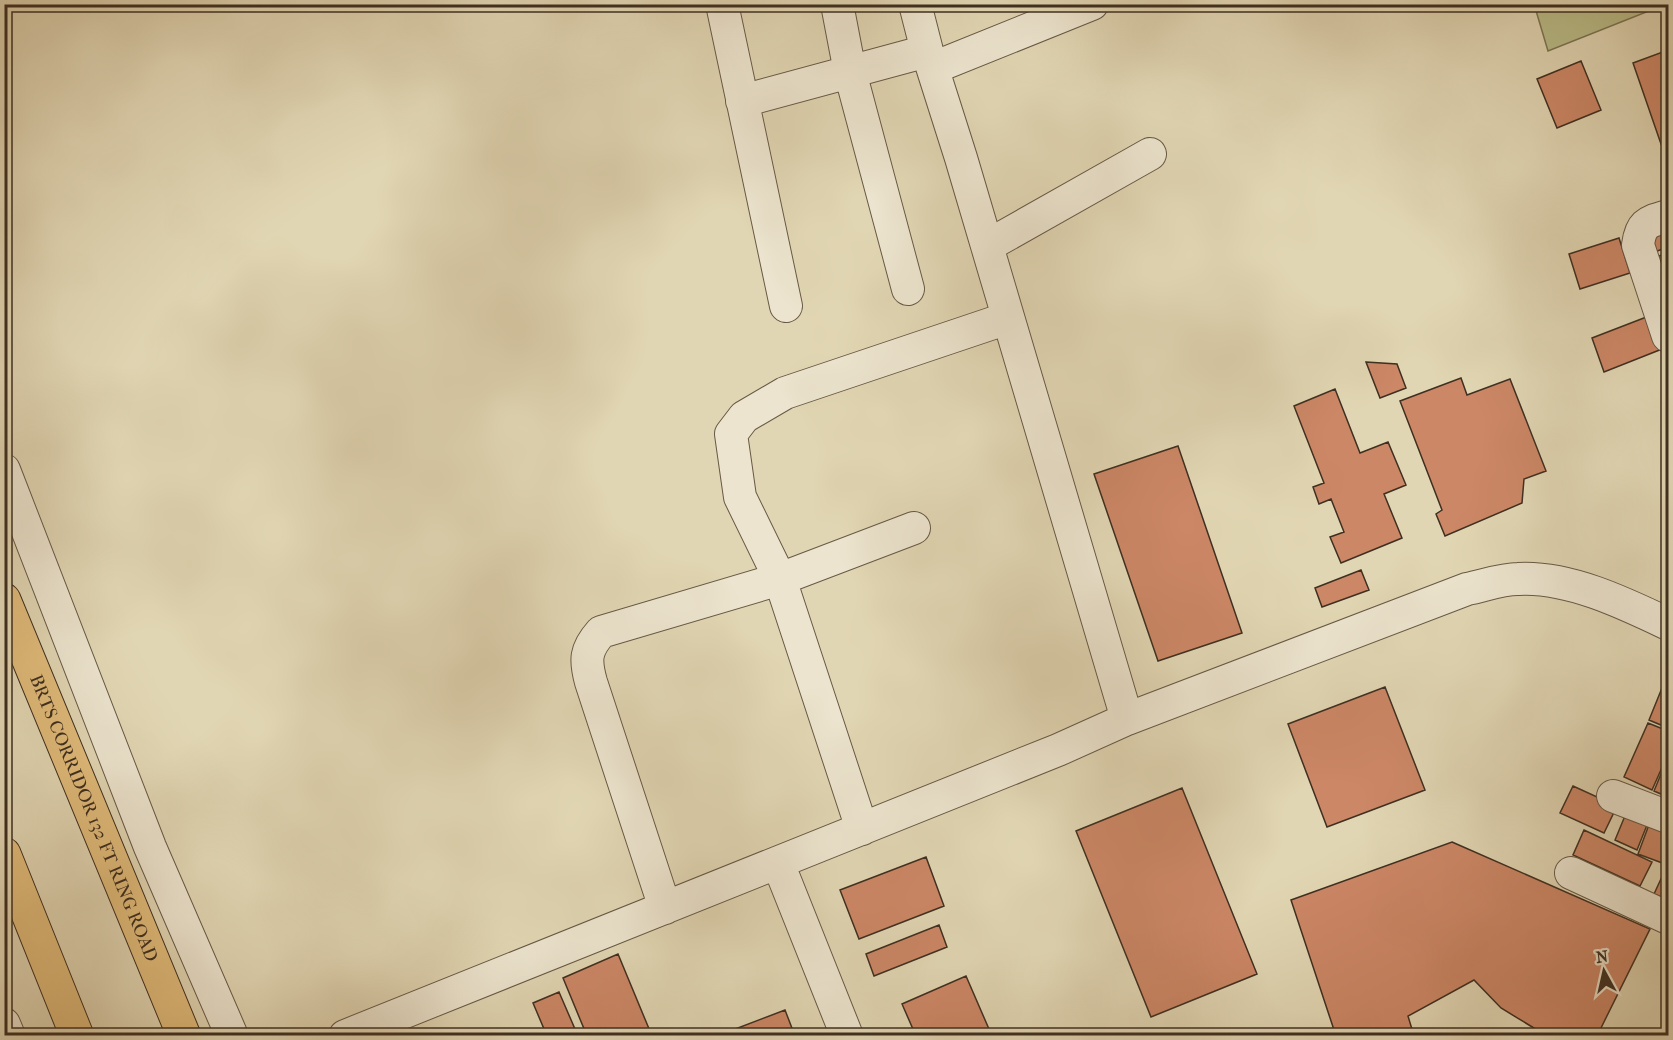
<svg xmlns="http://www.w3.org/2000/svg" width="1673" height="1040" viewBox="0 0 1673 1040" font-family="'IM FELL French Canon',serif">
  <style>
    .green { fill: #b9bc88; stroke: #7c7654; stroke-width: 1.5 }
    .building { fill: #cc8766; stroke: #3e2f21; stroke-width: 1.5 }
    .lines { fill: none; stroke-linecap: round; stroke-linejoin: round }
    .minor-casing { stroke: #675946; stroke-width: 34 }
    .major-casing { stroke: #3e2f21; stroke-width: 35 }
    .minor { stroke: #ece4ce; stroke-width: 32 }
    .major { stroke: #e0bb7a; stroke-width: 33 }
    .labels { text-anchor: middle; stroke-width: 6; stroke-linejoin: round; paint-order: stroke }
    .street-label { font-size: 18px; fill: #3e2f21; stroke: #ece4ce }
  </style>
  <rect width="100%" height="100%" fill="#e1d6b3"/>
  <filter id="stains"><feTurbulence type="fractalNoise" baseFrequency=".00333" numOctaves="4"/><feColorMatrix values="0 0 0 0 .2 0 0 0 0 .09 0 0 0 0 .02 0 0 0 .5 -.17"/></filter>
  <radialGradient id="worn" r=".72"><stop offset=".6" stop-color="#630" stop-opacity="0"/><stop offset="1" stop-color="#630" stop-opacity=".3"/></radialGradient>
  <path class="green" d="M1534,4H1664V5L1548,51Z"/>
  <path class="building" d="M1668,50V141L1661,144L1633,63Z
    M1581,61L1601,110L1557,128L1537,79Z
    M1668,225V247L1652,253L1645,233Z
    M1619,238L1630,273L1580,289L1569,254Z
    M1668,253V271L1653,276L1647,260Z
    M1649,316L1662,349L1604,372L1592,338Z
    M1366,362L1397,364L1406,388L1380,398Z
    M1461,378L1467,395L1510,379L1546,471L1524,479L1522,503L1445,536L1436,514L1442,510L1400,401Z
    M1335,389L1360,453L1388,442L1406,485L1384,494L1402,538L1341,563L1330,537L1344,532L1331,499L1319,504L1313,487L1324,483L1294,406Z
    M1178,446L1242,633L1158,661L1094,474Z
    M1361,570L1369,590L1322,607L1315,588Z
    M1664,683L1668,685V728L1649,720Z
    M1385,687L1425,790L1327,827L1288,724Z
    M1648,723L1668,731L1665,740L1668,741V754L1652,790L1624,777Z
    M1668,757V797L1654,791Z
    M1573,786L1617,806L1604,833L1560,813Z
    M1182,788L1257,974L1151,1017L1076,831Z
    M1627,811L1649,820L1637,850L1615,840Z
    M1650,822L1668,830V857L1665,864L1638,854Z
    M1584,830L1652,862L1640,886L1573,855Z
    M1452,842L1650,929L1597,1036H1547L1501,1008L1474,980L1408,1016L1414,1036H1336L1291,900Z
    M926,857L944,906L859,939L840,890Z
    M1665,870L1668,872V900L1654,894Z
    M939,925L947,947L874,976L866,954Z
    M618,954L652,1036H587L563,978Z
    M966,976L992,1036H916L902,1004Z
    M559,992L578,1036H547L533,1003Z
    M785,1010L795,1036H717Z"/>
  <g class="lines">
    <g class="minor-casing">
      <path id="minor" d="M722,4L786,306
        M837,4L850,72L908,289
        M915,4L927,51L961,158L1127,719
        M933,68L1092,4
        M742,101L927,51
        M1668,216C1648,222 1641,222 1638,245L1668,336
        M987,246L1150,154
        M4,470L150,847L232,1036
        M1613,796L1668,817
        M862,829L780,579L740,497L731,434L744,417L785,393L1008,318
        M778,863L847,1036
        M1571,873L1668,918
        M665,908L591,682C585,660 585,650 601,632L780,579L914,528
        M4,1024L9,1036
        M345,1036L1058,750L1127,719L1467,589C1483,586 1501,579 1518,579C1568,576 1624,603 1668,624"/>
    </g>
    <g class="major-casing">
      <g id="major">
        <path id="s1" d="M4,600L184,1036"/>
        <path d="M4,854L77,1036"/>
      </g>
    </g>
    <use href="#minor" class="minor"/>
    <use href="#major" class="major"/>
  </g>
  <g class="labels">
    <g class="street-label">
      <text dy="6" stroke="none"><textPath href="#s1" startOffset="236">BRTS CORRIDOR 132 FT RING ROAD</textPath></text>
    </g>
  </g>
  <rect width="1673" height="1040" fill="none" stroke="#e1d6b3" stroke-width="24"/>
  <rect x="6" y="6" width="1661" height="1028" fill="none" stroke="#3e2f21" stroke-width="3"/>
  <rect x="12" y="12" width="1649" height="1016" fill="none" stroke="#3e2f21" stroke-width="1.5"/>
  <g transform="translate(1604 971) rotate(352)" stroke="#ece4ce" stroke-width="4.5" paint-order="stroke">
  <path d="M0-4.5L10 22L0 15L-10 22Z" fill="#3e2f21"/>
  <text y="-9" font-size="16" font-weight="bold" text-anchor="middle" fill="#3e2f21">N</text>
  </g>
  <rect width="100%" height="100%" filter="url(#stains)"/>
  <rect width="100%" height="100%" fill="url(#worn)"/>
</svg>
